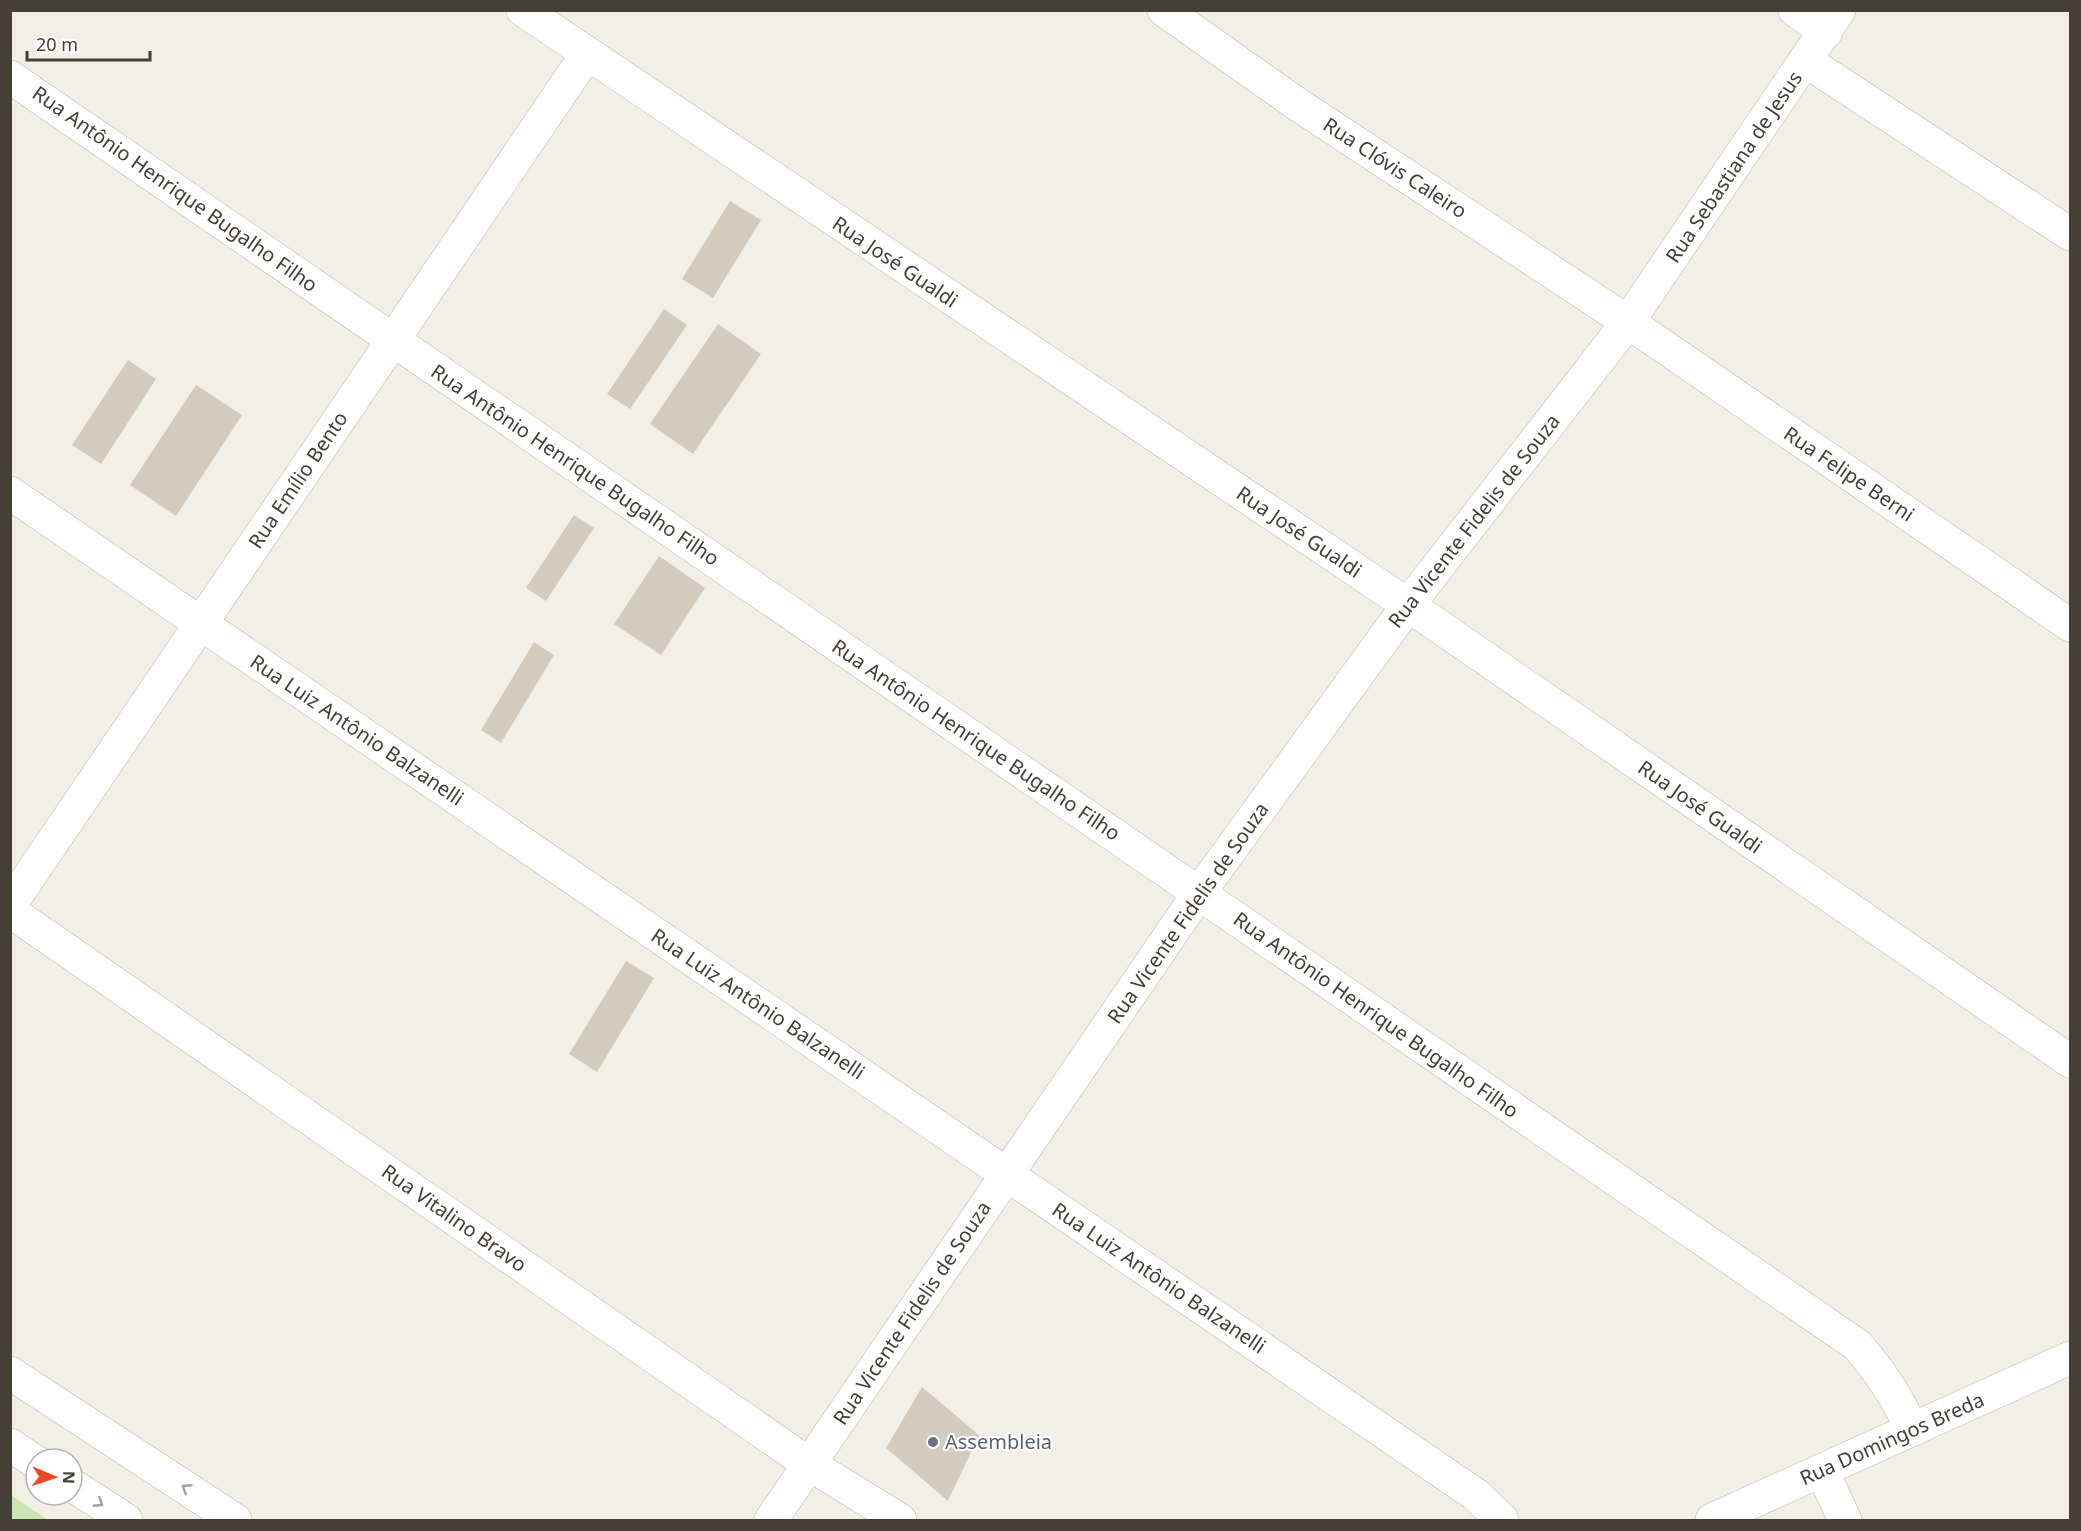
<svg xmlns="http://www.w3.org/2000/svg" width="2081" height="1531" viewBox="0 0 2081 1531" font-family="'Noto Sans',sans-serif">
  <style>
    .green { fill: #cce4b2 }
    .building { fill: #d3cbbd }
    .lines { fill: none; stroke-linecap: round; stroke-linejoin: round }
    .minor-casing { stroke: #bdb7aa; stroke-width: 34 }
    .minor { stroke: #fff; stroke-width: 33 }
    .oneway { stroke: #a2a09a }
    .worship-dot { fill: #6b7280; stroke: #fff; stroke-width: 2 }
    .labels { text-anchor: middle; stroke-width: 4.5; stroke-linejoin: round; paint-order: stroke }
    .street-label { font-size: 20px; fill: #454036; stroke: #fff }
    .worship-label { font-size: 20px; fill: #5b616d; stroke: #fff; text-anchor: start }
  </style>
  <rect width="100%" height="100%" fill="#f2efe7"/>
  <path class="green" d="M10,1495H11L48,1520H11Z"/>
  <path class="building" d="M730,201L761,220L713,298L682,279Z
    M664,309L687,325L630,409L607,394Z
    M718,324L761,354L693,454L650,424Z
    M128,360L156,379L101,464L72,445Z
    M196,385L242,415L176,516L130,485Z
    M574,515L594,528L546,601L526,588Z
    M659,556L705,588L661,655L614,624Z
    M534,642L554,655L501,743L481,730Z
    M626,961L654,978L597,1072L569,1054Z
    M922,1387L979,1435L948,1501L886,1448Z"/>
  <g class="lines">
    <g class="minor-casing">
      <path id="minor" d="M523,10L1408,605L2070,1061
        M1164,10L1297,104L1628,322L2070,625
        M1795,10L1826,32
        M1806,61L2070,234
        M10,77L1857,1345C1881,1372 1898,1398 1912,1430
        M10,493L1476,1495L1502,1520
        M10,905L587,54
        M10,911L809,1464L900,1520
        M10,1373L235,1520
        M10,1445L36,1462
        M1822,1471L1845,1520
        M72,1485L126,1520
        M771,1520L1199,893L1408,605L1628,322L1839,10
        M1712,1520L2070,1358"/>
    </g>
    <use href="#minor" class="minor"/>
  </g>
  <defs><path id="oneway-chevron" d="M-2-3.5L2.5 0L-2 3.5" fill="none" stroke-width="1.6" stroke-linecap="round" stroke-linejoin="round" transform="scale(1.5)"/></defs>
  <g class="oneway">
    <use href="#oneway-chevron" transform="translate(186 1488) rotate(-147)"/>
    <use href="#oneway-chevron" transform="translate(99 1503) rotate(33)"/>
  </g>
  <circle class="worship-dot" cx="933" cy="1442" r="6"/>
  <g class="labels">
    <g class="street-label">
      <text transform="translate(1734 167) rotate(-56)" y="7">Rua Sebastiana de Jesus</text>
      <text transform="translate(1395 168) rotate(33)" y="7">Rua Clóvis Caleiro</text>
      <text transform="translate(175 189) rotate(35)" y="7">Rua Antônio Henrique Bugalho Filho</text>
      <text transform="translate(895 262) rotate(34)" y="7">Rua José Gualdi</text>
      <text transform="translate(575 465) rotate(34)" y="7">Rua Antônio Henrique Bugalho Filho</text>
      <text transform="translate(1849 474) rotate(34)" y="7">Rua Felipe Berni</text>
      <text transform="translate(298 480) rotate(-56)" y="7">Rua Emílio Bento</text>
      <text transform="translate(1474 521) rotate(-52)" y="7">Rua Vicente Fidelis de Souza</text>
      <text transform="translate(1299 532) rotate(34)" y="7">Rua José Gualdi</text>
      <text transform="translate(357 730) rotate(34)" y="7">Rua Luiz Antônio Balzanelli</text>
      <text transform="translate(976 740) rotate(34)" y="7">Rua Antônio Henrique Bugalho Filho</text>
      <text transform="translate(1700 807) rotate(35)" y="7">Rua José Gualdi</text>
      <text transform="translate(1188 913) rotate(-55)" y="7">Rua Vicente Fidelis de Souza</text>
      <text transform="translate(758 1004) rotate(34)" y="7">Rua Luiz Antônio Balzanelli</text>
      <text transform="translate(1376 1015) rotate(35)" y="7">Rua Antônio Henrique Bugalho Filho</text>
      <text transform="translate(454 1218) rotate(35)" y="7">Rua Vitalino Bravo</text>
      <text transform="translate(1159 1278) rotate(34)" y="7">Rua Luiz Antônio Balzanelli</text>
      <text transform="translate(912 1313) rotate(-56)" y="7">Rua Vicente Fidelis de Souza</text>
      <text transform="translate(1892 1439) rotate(-24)" y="7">Rua Domingos Breda</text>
    </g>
    <g class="worship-label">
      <text x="945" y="1449">Assembleia</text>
    </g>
  </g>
  <rect width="2081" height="1531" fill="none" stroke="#454036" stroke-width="24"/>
  <g transform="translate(54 1477) rotate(92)"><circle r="28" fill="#ffffff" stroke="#b5b3af" stroke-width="1.5"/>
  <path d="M0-4.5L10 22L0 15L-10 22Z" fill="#ec4924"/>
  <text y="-9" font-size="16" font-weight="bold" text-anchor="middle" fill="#454036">N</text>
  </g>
  <path d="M27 51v9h123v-9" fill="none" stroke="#454036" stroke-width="3"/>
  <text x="36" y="51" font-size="18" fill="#454036" stroke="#ffffff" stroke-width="4.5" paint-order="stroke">20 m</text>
</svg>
